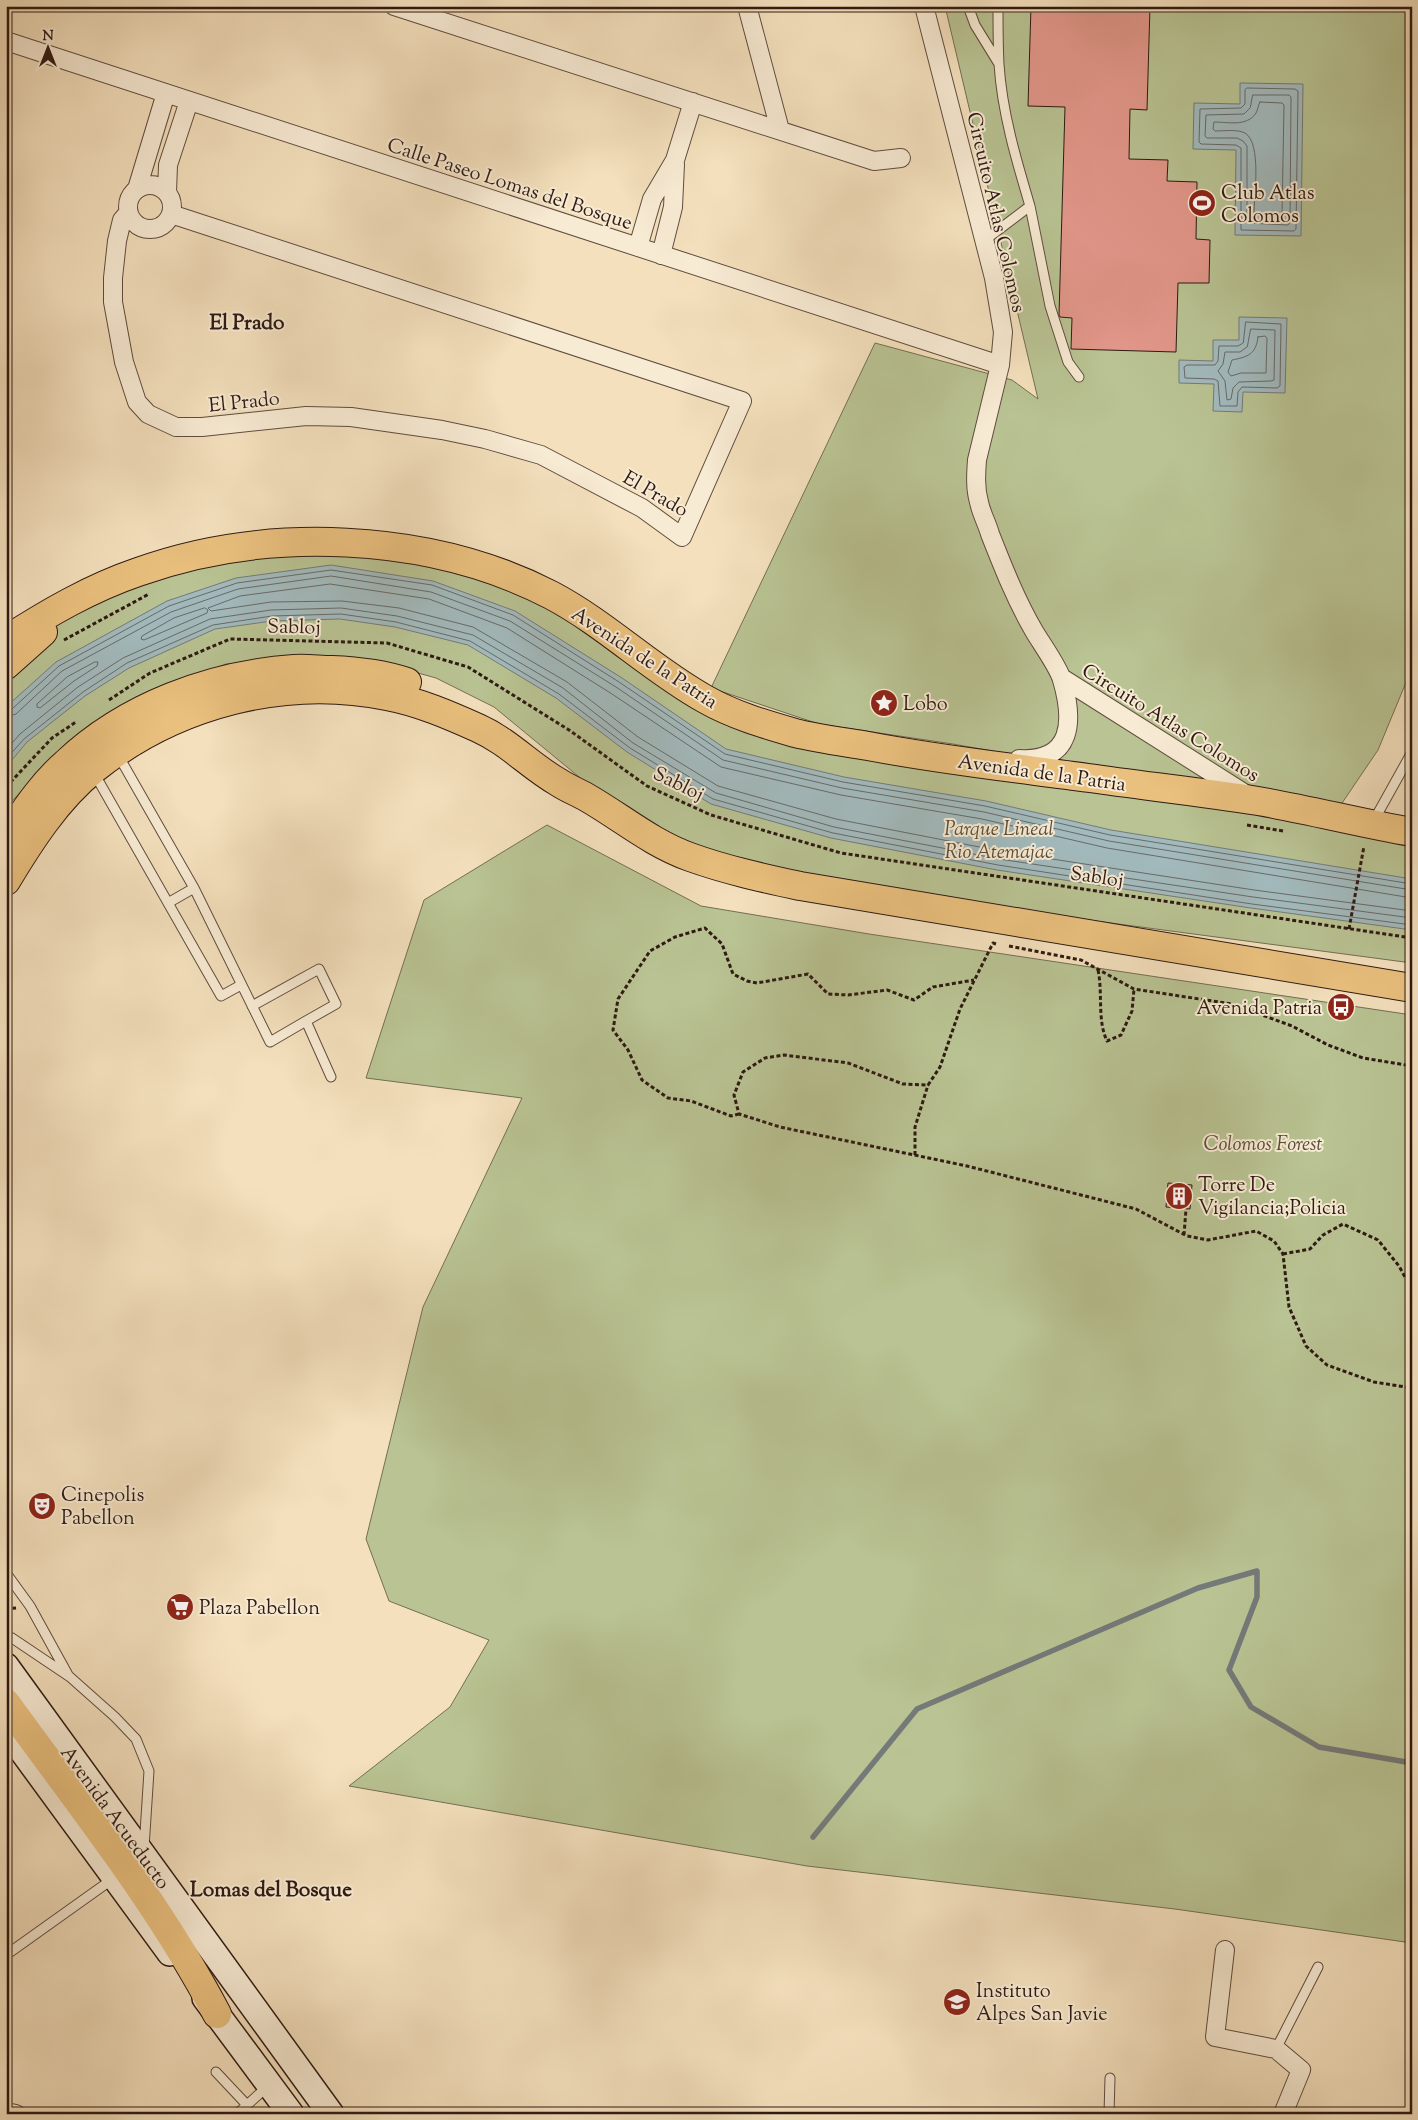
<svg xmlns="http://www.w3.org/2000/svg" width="1418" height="2120" viewBox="0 0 1418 2120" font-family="'Sorts Mill Goudy',serif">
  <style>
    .green { fill: #b9c393; stroke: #746e53 }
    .water { fill: #a2babd; stroke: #747a79 }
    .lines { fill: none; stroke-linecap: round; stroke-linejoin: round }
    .shore { stroke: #686a68; stroke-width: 1 }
    .stream { stroke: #747a79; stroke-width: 5.5 }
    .building { fill: #e2978a; stroke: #2e1a13 }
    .lane-casing { stroke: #604c3e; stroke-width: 11 }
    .street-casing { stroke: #604c3e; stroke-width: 20 }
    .secondary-casing { stroke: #2e1a13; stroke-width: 28 }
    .primary-casing { stroke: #2e1a13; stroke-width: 30 }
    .path { stroke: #2e1a13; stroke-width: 3; stroke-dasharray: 4 2.5; stroke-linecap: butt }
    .lane { stroke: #f8ebd4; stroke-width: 9 }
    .street { stroke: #f8ebd4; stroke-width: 18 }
    .secondary { stroke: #f8ebd4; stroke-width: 25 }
    .primary { stroke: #eac07e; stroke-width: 28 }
    .labels { text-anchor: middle; stroke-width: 4; stroke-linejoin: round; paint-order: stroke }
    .street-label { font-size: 20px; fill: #2e1a13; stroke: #f8ebd4 }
    .poi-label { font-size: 20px; fill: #2e1a13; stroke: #f8ebd4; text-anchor: start }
    .park-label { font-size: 20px; font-style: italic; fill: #584d39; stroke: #f8ebd4 }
    .neighbourhood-label { font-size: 21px; font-weight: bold; fill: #2e1a13; stroke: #f8ebd4 }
  </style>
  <rect width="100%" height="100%" fill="#f4e0bd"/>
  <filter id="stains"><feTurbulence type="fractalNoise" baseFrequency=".004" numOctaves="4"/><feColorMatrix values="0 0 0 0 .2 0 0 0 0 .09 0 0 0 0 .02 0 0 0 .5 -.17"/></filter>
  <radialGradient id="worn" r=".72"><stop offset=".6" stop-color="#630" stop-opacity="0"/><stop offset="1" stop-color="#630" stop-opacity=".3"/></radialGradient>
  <path class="green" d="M945,6H1412V668L1378,750L1336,812L953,744L819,724L711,688L875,343L1012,380L1038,399Z
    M386,550L541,595L721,716L1412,836V963L892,894L736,861L642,822L584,781L494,707L436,678L375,661L303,658L226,664L163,688L100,718L44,766L6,808V667L94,591L179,561Z
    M547,825L701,906L869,934L1412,1015V1943L1175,1909L807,1866L349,1786L450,1707L489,1640L389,1601L366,1539L423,1307L522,1098L366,1078L424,900Z"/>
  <path class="water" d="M1240,83L1303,84L1301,236L1235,235L1236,150L1193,149L1194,103L1240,104Z
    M1239,317L1287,318L1285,393L1243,392L1242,412L1213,411L1214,384L1179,383V360L1213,361V340H1239Z
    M331,565L433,581L515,611L622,678L726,749L844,777L986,801L1111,830L1412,879V930L1251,908L997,870L831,838L711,804L627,752L556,698L468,645L395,627L340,619L272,621L215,629L129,668L85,696L27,742L6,767V707L56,662L167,601L236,578Z"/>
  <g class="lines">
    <path class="shore" d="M1247,88L1295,89L1298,91L1296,229L1294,231L1241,230V148L1236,145L1201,144L1199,142L1200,109L1241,108L1245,104V90Z
      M1253,95H1289L1291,97L1290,222L1288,225L1247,223V146L1243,141L1237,138H1207L1205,136L1206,115L1244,114L1250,108Z
      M1260,102L1282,103L1284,105L1282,215L1280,217L1254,215C1254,197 1262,143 1245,133C1237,129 1224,131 1215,131L1213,129L1214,122C1228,122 1247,127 1256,113C1258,110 1258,105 1260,102Z
      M1246,322L1281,324L1280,386L1277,388L1242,387L1238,392L1237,406H1220L1218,381L1214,379L1185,378L1184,367L1187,365H1215L1218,361L1219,346H1238L1243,343Z
      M1251,329L1275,330L1274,380L1271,381L1239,382L1233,388L1231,399L1227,400L1225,381L1218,371L1223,364L1225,352H1240L1247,347Z
      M1258,337L1265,336L1267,338L1266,373H1241L1231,376L1228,372L1232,360C1247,357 1256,355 1258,337Z
      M205,608L208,610L207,613L144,640L141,639L142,636L174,618Z
      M95,662H98L97,666L74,681L40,708L37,707V704L67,677Z
      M6,711L12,709L59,666L169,606L237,583L331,570L432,585L513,615L619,682L725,754L843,782L985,806L1110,835L1412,884
      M6,717L16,714L62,671L171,612L238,589L331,576L431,592L510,621L616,687L723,760L842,788L984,812L1109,841L1412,890
      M6,750L20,734L78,687L123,658L210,619L271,610L341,608L397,616L473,635L563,688L633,743L716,793L834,827L999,859L1253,897L1412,918
      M6,759L24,739L83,692L127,663L213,625L272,616L341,614L396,622L470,641L559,694L630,748L713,799L833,833L998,865L1252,904L1412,925
      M1412,898L1107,848L982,819L841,795L721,767L612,694L507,628L429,599L330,584L240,596L208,608L211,611L271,602L342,601L399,608L473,627L567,682L638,737L718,786L836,819L1000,851L1254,890L1412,911"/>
    <path class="stream" d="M813,1837L917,1709L1198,1588L1257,1571V1597L1229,1670L1251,1707L1319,1747L1412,1763"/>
  </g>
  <path class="building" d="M1031,6H1150L1147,110L1130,109L1129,159L1168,160L1167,181L1197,182L1196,239L1210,240L1209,283H1178L1176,352L1071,349L1072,318L1060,317L1059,315L1065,107L1028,106Z
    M1168,1183L1192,1185L1190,1209L1166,1207Z"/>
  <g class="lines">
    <g class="lane-casing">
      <path id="lane" d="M968,6L975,25L999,64
        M1030,206L1050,306L1068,362L1079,377
        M985,240L1030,206C1016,159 1002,112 999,64C998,45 998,25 998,6
        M118,755L194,888L270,1042L306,1021L331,1077
        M94,773L221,996L241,985
        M1373,822L1412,752
        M168,903L194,888
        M252,1006L319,969L336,1004L306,1021
        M6,1573L30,1606L68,1675
        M6,1637L12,1638L70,1677L115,1717L136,1739L149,1771L144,1848
        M6,1955L114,1878
        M1276,2049L1318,1967
        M216,2072L247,2105
        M237,2114L268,2086
        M1109,2114L1110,2078"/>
    </g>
    <g class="street-casing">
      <path id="street" d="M394,6L874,161L901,158
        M747,6L780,130
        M924,6L994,278L1003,332L1000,365L977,460C976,474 975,488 979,502C981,513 987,523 990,534C1003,567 1016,600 1034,631C1041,643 1059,668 1062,680C1074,721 1073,762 1019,759
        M6,41L1000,365
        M128 207a22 22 0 1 1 44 0a22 22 0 1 1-44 0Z
        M137,189L166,93
        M167,193L168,165L189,101
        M128,213L122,220L117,241L113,278V302L124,362L137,402L148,414L176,427H202L306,416L351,417L442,430L485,439L541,455L642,508L682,537L742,401L171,214
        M638,247L652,199L675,160L693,102
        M661,255L673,207L675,164
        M1062,678L1247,795
        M1225,1950L1215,2037L1276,2049L1301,2070L1283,2114
        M6,2112L16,2114"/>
    </g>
    <g class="secondary-casing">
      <path id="secondary" d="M6,1666L331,2114
        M6,1729L170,1953
        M205,1998L291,2114"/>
    </g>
    <g class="primary-casing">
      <path id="primary" d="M6,640C48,613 91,588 138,572C266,526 429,532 551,595C606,624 651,669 705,699C733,715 764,724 795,733C819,739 844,742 868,746C941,760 1015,768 1089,778C1145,786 1202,792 1258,801C1310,810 1360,823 1412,832
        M6,665L43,632
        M6,838C24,812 41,785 65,764C126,706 211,675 294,669C307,668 320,670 332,670C357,671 383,674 407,682
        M6,881C30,841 57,799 94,769C175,704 285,675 387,696C419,702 449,715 478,728C509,742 530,766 558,782C567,788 577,792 586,797C621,817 651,843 690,857C726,870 763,878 800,886L1412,988
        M6,1703C79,1804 159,1903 217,2014"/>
    </g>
    <path class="path" d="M64,640L149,594
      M109,700L150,673L230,639L387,643L468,667L569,730L647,786L711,815L841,853L1412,938
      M6,787L52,738L76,722
      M1247,825L1283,831
      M1349,929L1364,846
      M996,944L993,943L960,1009L940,1067L928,1085L903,1084L848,1063L784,1055L765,1058L743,1072L734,1095L739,1114L780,1127L967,1166L1136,1209L1187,1236L1208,1240L1256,1231L1274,1241L1283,1254L1289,1307L1306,1346L1327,1365L1374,1382L1412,1388
      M1009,946L1081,960L1134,989L1232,1004L1292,1026L1328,1045L1363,1058L1412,1066
      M1098,970C1103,993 1097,1020 1107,1041L1121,1035L1132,1011L1134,989
      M739,1114L731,1116L691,1101L668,1098L642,1080L628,1050L613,1030L618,999L650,951L675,937L705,928L722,944L733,974L747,981L757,983L808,974L828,994L848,995L887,990L914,1000L933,987L974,980
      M915,1155V1127L928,1085
      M1184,1235L1186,1209
      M1283,1254L1310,1249L1323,1235L1343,1224L1378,1240L1399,1266L1405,1277L1412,1278
      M6,1609L16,1608"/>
    <use href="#lane" class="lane"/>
    <use href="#street" class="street"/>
    <use href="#secondary" class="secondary"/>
    <use href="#primary" class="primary"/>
  </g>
  <defs>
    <g id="stadium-disc" transform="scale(1.4375)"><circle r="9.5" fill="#8f2418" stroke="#f8ebd4"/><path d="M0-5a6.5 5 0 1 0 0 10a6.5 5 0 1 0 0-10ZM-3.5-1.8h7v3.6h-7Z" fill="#fff"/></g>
    <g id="sight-disc" transform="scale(1.4375)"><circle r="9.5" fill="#8f2418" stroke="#f8ebd4"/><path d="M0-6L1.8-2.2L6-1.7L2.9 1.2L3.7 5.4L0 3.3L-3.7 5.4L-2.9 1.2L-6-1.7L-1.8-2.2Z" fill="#fff"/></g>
    <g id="bus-disc" transform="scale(1.4375)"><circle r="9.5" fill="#8f2418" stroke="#f8ebd4"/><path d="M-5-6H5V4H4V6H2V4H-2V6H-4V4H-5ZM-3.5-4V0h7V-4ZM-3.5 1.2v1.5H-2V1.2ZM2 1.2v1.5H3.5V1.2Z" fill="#fff"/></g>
    <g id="building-disc" transform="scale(1.4375)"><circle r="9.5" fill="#8f2418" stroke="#f8ebd4"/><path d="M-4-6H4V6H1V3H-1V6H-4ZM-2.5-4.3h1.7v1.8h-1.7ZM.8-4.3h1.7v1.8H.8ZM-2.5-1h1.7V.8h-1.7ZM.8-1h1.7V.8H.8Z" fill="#fff"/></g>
    <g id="theatre-disc" transform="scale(1.4375)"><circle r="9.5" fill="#8f2418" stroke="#f8ebd4"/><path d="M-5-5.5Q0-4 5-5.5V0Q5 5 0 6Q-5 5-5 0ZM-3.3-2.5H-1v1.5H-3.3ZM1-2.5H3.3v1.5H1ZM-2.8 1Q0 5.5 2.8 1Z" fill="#fff"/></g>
    <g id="supermarket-disc" transform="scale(1.4375)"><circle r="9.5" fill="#8f2418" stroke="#f8ebd4"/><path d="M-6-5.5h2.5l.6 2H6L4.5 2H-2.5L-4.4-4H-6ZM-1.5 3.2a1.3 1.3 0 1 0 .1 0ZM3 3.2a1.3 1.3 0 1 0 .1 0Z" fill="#fff"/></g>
    <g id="school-disc" transform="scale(1.4375)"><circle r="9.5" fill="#8f2418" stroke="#f8ebd4"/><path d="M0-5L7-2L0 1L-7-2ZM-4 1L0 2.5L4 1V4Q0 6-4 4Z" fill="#fff"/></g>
  </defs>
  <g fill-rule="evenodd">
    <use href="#stadium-disc" x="1202" y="203"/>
    <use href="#sight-disc" x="884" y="703"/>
    <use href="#bus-disc" x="1341" y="1007"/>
    <use href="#building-disc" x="1179" y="1196"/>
    <use href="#theatre-disc" x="42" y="1506"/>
    <use href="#supermarket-disc" x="180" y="1607"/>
    <use href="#school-disc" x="957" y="2002"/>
  </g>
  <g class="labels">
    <g class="street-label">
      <text transform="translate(510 183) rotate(18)" y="7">Calle Paseo Lomas del Bosque</text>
      <text transform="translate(997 212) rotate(77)" y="7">Circuito Atlas Colomos</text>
      <text transform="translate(244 401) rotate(-6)" y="7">El Prado</text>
      <text transform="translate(656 493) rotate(30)" y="7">El Prado</text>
      <text transform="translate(294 626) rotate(1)" y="7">Sabloj</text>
      <text transform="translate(645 657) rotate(33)" y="7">Avenida de la Patria</text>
      <text transform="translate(1171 722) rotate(32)" y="7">Circuito Atlas Colomos</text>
      <text transform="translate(1042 772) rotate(8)" y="7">Avenida de la Patria</text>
      <text transform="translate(679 783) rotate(26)" y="7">Sabloj</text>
      <text transform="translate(1097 876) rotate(8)" y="7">Sabloj</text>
      <text transform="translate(116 1817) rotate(54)" y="7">Avenida Acueducto</text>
    </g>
    <g class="poi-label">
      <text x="1221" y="199">Club Atlas<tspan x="1221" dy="23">Colomos</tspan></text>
      <text x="903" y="710">Lobo</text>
      <text x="1322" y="1014" text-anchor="end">Avenida Patria</text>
      <text x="1198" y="1191">Torre De<tspan x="1198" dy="23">Vigilancia;Policia</tspan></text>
      <text x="61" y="1501">Cinepolis<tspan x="61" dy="23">Pabellon</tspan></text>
      <text x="199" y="1614">Plaza Pabellon</text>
      <text x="976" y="1997">Instituto<tspan x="976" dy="23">Alpes San Javie</tspan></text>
    </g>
    <g class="park-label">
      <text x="999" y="835">Parque Lineal<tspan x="999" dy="23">Rio Atemajac</tspan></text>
      <text x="1263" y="1150">Colomos Forest</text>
    </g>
    <g class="neighbourhood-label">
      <text x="247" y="329">El Prado</text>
      <text x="271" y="1896">Lomas del Bosque</text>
    </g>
  </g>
  <rect width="1418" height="2120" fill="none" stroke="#f4e0bd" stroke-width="25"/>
  <rect x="8" y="8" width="1403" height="2105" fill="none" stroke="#2e1a13" stroke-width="2.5"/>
  <rect x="12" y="12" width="1393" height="2095" fill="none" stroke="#2e1a13"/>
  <g transform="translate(48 48)" stroke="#f8ebd4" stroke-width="4" paint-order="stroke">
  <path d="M0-4L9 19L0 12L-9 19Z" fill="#2e1a13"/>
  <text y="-8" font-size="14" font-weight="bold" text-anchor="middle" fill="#2e1a13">N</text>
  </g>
  <rect width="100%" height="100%" filter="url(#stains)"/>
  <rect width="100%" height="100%" fill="url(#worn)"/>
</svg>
